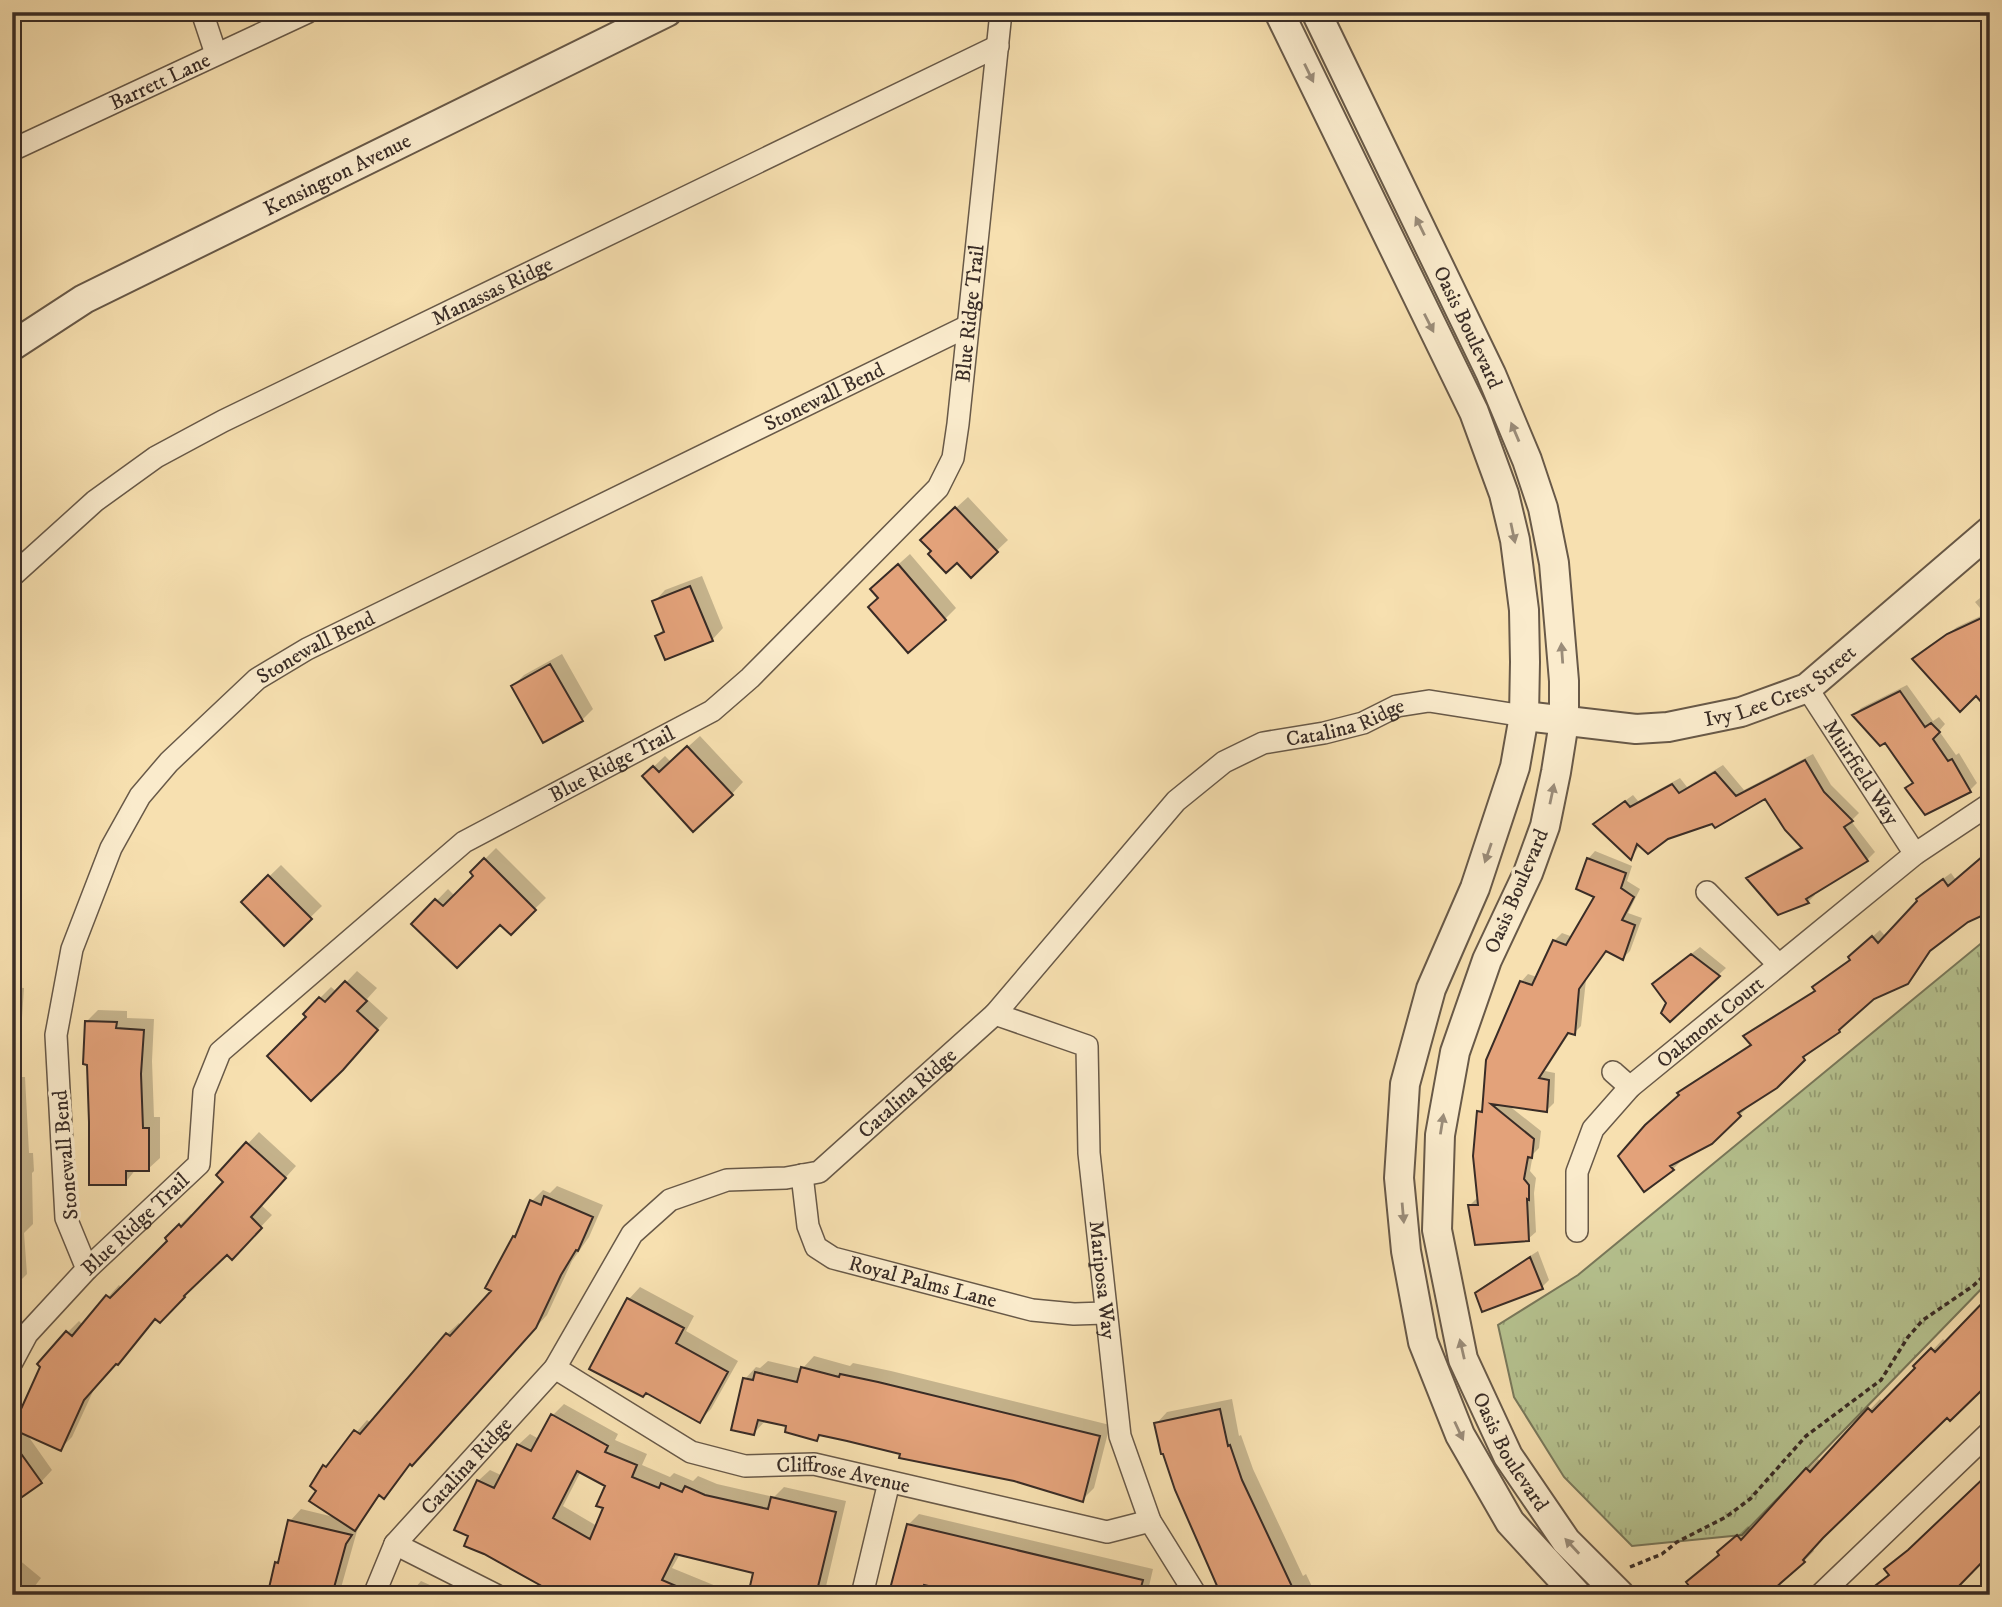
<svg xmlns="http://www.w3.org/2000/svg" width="2002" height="1607" viewBox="0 0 2002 1607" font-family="'IM FELL DW Pica',serif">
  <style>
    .grass { fill: url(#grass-tufts); stroke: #78785b; stroke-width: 2 }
    .shadow { fill: #0003; fill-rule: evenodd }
    .building { fill: #e3a27a; stroke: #392c26; stroke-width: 2; fill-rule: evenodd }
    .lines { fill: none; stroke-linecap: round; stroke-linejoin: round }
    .minor-casing { stroke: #685948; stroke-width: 24 }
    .tertiary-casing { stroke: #685948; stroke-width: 32 }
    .path { stroke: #392c26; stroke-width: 3.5; stroke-dasharray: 5 3.5; stroke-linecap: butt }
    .minor { stroke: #faebcc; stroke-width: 21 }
    .tertiary { stroke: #faebcc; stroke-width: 28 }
    .oneway { fill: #9a8c79 }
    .labels { text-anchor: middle; stroke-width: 7; stroke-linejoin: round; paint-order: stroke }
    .street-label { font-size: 21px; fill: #392c26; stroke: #faebcc }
  </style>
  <defs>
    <pattern id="grass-tufts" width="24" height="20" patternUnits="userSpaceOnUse" patternTransform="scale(1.75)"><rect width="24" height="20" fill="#b6c390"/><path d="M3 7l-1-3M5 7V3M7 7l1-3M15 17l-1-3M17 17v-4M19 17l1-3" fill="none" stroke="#959f75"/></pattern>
  </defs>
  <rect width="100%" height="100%" fill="#f7e0b0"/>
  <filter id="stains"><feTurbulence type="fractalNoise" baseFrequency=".00286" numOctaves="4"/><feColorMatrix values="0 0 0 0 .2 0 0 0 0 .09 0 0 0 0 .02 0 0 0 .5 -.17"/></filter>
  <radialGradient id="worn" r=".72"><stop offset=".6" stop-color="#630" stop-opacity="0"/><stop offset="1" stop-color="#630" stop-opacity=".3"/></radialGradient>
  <path class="grass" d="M1990,936V1280L1742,1535L1632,1546L1564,1477L1514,1397L1498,1325L1578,1275Z"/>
  <path class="shadow" d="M968,497L1008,540L971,575L957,561L933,551L934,528Z
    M910,554L956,608L945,619L880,597L883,578Z
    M702,576L723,628L712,640L657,636L665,628L654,602L665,590Z
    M1990,590V672L1914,659L1957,627L1985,614L1975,602Z
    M562,654L593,709L582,720L513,686L524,675Z
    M1907,685L1933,721L1939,717L1945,724L1939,731L1956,755L1959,753L1977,783L1970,790L1908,788L1914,781L1886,740L1854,715L1861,708Z
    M700,736L743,782L732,794L644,776L665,756L671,762Z
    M1813,754L1831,785L1859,813L1851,821L1875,852L1867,860L1813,892L1815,895L1808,902L1749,878L1756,871L1802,846L1765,797L1713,822L1640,845L1631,858L1595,823L1633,795L1638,801L1680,778L1687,787L1723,765L1744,790Z
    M496,848L546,898L511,932L500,922L414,924L448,889L455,896L476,876L472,872Z
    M1595,851L1632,866L1627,881L1640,889L1628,913L1642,918L1630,951L1623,958L1607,950L1586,980L1581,1026L1574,1033L1570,1032L1545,1071L1555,1073L1554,1103L1546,1111L1508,1105L1541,1131L1539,1148L1533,1154L1530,1171L1536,1178L1534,1193L1536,1232L1528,1239L1470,1205L1477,1198L1479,1112L1485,1106L1521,982L1528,974L1537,977L1554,941L1562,933L1573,937L1597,896L1588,859Z
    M281,865L322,906L284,943L243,902Z
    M1951,873L1956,880L1968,920L1934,945L1915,975L1907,983L1873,997L1839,1030L1810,1050L1776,1087L1746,1106L1747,1108L1740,1115L1678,1160L1680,1162L1673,1169L1644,1190L1680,1093L1687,1086L1752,1043L1745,1036L1752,1029L1816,989L1814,987L1821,980L1852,959L1858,950L1880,930L1886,937L1925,892Z
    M1700,947L1726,968L1670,1020L1662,977Z
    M12,971L13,987L24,988L18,1077H25L29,1153H33L34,1171L32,1173L33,1224L24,1233L27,1274L16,1285H12Z
    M357,971L377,988L367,999L388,1018L354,1056L309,1017L320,998L331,987L337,992Z
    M98,1010L127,1011V1018L154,1019L152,1061L154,1117H160V1158L148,1169H136L125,1183L87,1021Z
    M259,1132L296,1166L261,1205L272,1215L232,1257L227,1253L160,1321L156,1317L95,1387L72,1437L60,1449L26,1433L52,1470L41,1482L12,1502V1429L68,1332L79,1321L83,1325L119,1285L122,1288L170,1241L167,1238L191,1214L193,1216L226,1182L218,1175Z
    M557,1186L603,1205L589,1237L572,1261L547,1315L411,1464L395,1485L384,1496L381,1494L360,1523L361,1524L357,1531L339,1595H269L290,1521L301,1509L338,1518L319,1490L312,1485L325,1466L337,1455L367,1420L371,1423L447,1334L459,1323L462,1326L494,1290L514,1237L519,1232L532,1201L543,1190L550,1193Z
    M1538,1251L1549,1280L1542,1287L1477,1293L1484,1286Z
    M640,1287L694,1316L686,1331L738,1361L711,1409L699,1421L629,1299Z
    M1943,1339L1946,1342L1947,1415L1812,1548L1814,1551L1804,1561L1763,1595L1688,1582L1748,1526L1752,1531L1789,1487L1818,1459L1821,1462L1880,1399L1884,1403Z
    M814,1356L850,1366L853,1363L891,1371L1110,1425L1094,1488L1082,1500L1015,1480L902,1452L821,1434L817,1439L788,1425L766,1420L754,1433L745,1379L756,1367L760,1368L768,1361L802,1369Z
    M1232,1399L1239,1436L1241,1435L1253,1469L1303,1576L1306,1574L1316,1595H1222L1156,1424L1167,1412Z
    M564,1404L618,1434L615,1440L647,1454L642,1465L670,1477L674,1473L693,1481L698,1476L717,1484L774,1497L784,1487L846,1501L824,1595H750L755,1571L680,1554L672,1568L738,1595H565L470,1535L478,1481L490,1470L503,1476L518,1445L530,1434L539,1439L552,1416ZM581,1471L607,1485L605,1507L597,1526L563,1506Z
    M1990,1469V1559L1986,1556L1946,1595H1862L1890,1574L1886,1569L1918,1542L1984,1480L1981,1478Z
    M919,1514L1153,1569L1147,1595H999L967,1587L962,1592L929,1585L921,1593L908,1525Z
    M12,1554L41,1578L28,1595H12Z
    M421,1581L452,1595H409Z"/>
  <path class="building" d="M955,507L998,552L971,578L957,563L946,573L928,554L931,551L920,540Z
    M898,564L946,620L908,653L868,607L878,598L870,589Z
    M690,586L713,641L665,660L655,636L664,632L652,601Z
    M1990,614V712L1976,696L1960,712L1912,659L1947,634Z
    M550,664L583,721L543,743L511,686Z
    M1900,691L1925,727L1931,723L1940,732L1933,739L1948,761L1952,759L1971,792L1925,815L1905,788L1913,783L1885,743L1880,746L1852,715Z
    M687,746L733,795L693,832L642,776L653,766L659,772Z
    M1805,760L1824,792L1853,821L1844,827L1868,861L1806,899L1809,903L1778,915L1746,878L1802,848L1785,830L1765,799L1715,828L1712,824L1668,839L1648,854L1637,844L1631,860L1593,824L1625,801L1630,807L1672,784L1679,793L1715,772L1736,796Z
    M1990,850V912L1968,922L1930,951L1908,984L1874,999L1839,1030L1840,1032L1803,1057L1805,1060L1777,1088L1738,1113L1741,1116L1712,1144L1670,1166L1674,1170L1644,1192L1618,1156L1645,1125L1679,1095L1677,1093L1751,1045L1743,1036L1815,991L1812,987L1850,960L1848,957L1872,936L1878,943L1917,901L1916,899L1943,879L1948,886Z
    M484,858L536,910L511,935L500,925L457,968L411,924L435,899L443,906L473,876L470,872Z
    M1587,858L1626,873L1621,888L1634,897L1622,920L1635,925L1623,960L1606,951L1579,989L1575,1035L1568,1033L1539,1078L1549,1080L1547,1112L1491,1104L1534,1139L1532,1158L1528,1157L1524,1179L1529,1185V1200L1527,1199L1529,1241L1475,1245L1468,1205H1478L1473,1156L1477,1111L1482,1112L1486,1060L1520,981L1532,985L1553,940L1566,945L1594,897L1576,889Z
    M268,875L312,919L284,946L241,902Z
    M1691,954L1720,976L1670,1022L1661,1013L1666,1003L1652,984Z
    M345,981L367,1001L357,1011L378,1030L343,1070L311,1101L267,1056L306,1017L303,1014L319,997L325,1002Z
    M85,1021L117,1022L116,1028L144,1030L141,1074L143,1128H149V1171H126V1185H89V1122L87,1065L83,1064Z
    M246,1142L286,1178L251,1217L262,1228L232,1260L227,1255L184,1296L185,1297L160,1323L155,1319L118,1365L116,1364L84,1400L61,1451L12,1429L40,1367L37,1364L66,1331L72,1336L106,1295L110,1298L167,1241L165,1238L179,1224L181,1227L223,1182L216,1175Z
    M544,1196L593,1217L578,1251L576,1250L561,1275L536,1328L412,1466L410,1464L384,1499L379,1495L355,1531L309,1501L316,1491L310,1486L323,1465L326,1467L354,1430L360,1434L446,1333L450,1336L491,1291L485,1288L513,1236L515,1237L530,1200L541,1205Z
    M1530,1257L1543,1289L1482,1312L1475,1293Z
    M1990,1295V1398L1982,1390L1950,1421L1947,1418L1823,1538L1803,1560L1805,1562L1767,1595H1696L1686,1582L1719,1555L1717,1552L1737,1535L1741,1540L1806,1468L1810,1472L1868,1408L1872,1412L1915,1368L1913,1366L1931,1348L1935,1352Z
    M627,1298L684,1328L676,1343L728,1372L700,1423L646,1393L643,1397L589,1369Z
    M801,1367L839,1377L840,1374L878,1382L1100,1436L1083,1502L1014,1481L899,1458L900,1454L847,1441L819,1435L817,1441L785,1432L786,1426L758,1420L754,1435L731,1430L743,1378L753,1380L755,1372L797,1382Z
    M1220,1409L1228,1446L1230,1445L1242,1480L1296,1595H1221L1175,1490L1163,1454H1161L1154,1423Z
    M551,1414L608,1446L605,1452L637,1465L632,1477L659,1488L661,1483L682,1492L685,1486L705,1495L768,1509L771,1497L836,1512L816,1595H748L753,1573L675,1554L662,1580L697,1595H558L484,1554L464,1546L468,1536L454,1530L477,1480L494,1488L517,1444L531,1451ZM577,1471L605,1486L596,1506L603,1508L590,1539L553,1518Z
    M12,1441L42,1483L12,1504Z
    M1990,1472V1554L1956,1589L1954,1587L1947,1595H1863L1889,1575L1884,1569L1908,1550Z
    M288,1520L352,1535L346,1544L332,1595H276L277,1590L269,1588L275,1562L278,1563Z
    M907,1524L1143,1580L1139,1595H991L964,1588L962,1594L924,1585L921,1595H912L890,1589Z"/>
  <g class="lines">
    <g class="minor-casing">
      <g id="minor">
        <path d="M202,12L216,54"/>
        <path id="s1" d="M12,150L308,12"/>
        <path id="s2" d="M12,576L95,501L156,457L223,421L998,46"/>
        <path id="s3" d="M1807,688L1915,854"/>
        <path d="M1707,892L1779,965"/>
        <path id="s4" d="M995,1014L1087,1046L1089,1153L1120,1436L1150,1521L1196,1595"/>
        <path d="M1613,1072L1630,1087"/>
        <path id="s5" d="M802,1175L808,1226L816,1247L833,1258L1032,1310L1074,1314L1105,1313"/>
        <path id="s6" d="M1577,1231V1172L1593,1129L1630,1087L1915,854L1990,804"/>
        <path id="s7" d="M87,1269L66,1218L56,1035L72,949L111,848L140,796L169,762L257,679L307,649L968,326"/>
        <path id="s8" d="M12,1362L27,1334L87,1269L199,1164L204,1092L220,1052L464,842L712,711L750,678L938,488L953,458L958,424L1001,12"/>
        <path id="s9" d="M555,1368L691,1452L745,1466L814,1464L1107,1532L1150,1521"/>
        <path d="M395,1544L496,1595"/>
        <path id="s10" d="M374,1595L395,1544L555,1368L632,1234L670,1200L727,1180L786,1178L819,1172L995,1014L1176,801L1224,762L1263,743L1324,733L1363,723L1397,706L1429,701L1524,716"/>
        <path d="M862,1595L889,1482"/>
        <path d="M1820,1595L1990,1432"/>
      </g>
    </g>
    <g class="tertiary-casing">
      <g id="tertiary">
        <path d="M1279,12L1474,412L1504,494L1515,540L1524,610L1525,662L1524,716L1515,767L1475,888L1431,989L1405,1084L1399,1178L1406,1251L1423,1342L1460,1435L1510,1522L1577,1595"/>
        <path id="s11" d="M1316,12L1491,374L1527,460L1543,508L1554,563L1564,681V722L1556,772L1545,826L1528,873L1487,960L1455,1052L1440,1135L1437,1230L1463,1359L1508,1456L1566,1541L1620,1595"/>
        <path id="s12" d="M12,346L84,299L667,12"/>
        <path id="s13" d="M1524,716L1636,729L1668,727L1741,712L1807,688L1990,531"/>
      </g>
    </g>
    <path class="path" d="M1630,1567L1662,1554L1677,1542L1726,1517L1750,1499L1806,1436L1881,1380L1908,1337L1923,1320L1973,1286L1990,1270"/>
    <use href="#minor" class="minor"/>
    <use href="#tertiary" class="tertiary"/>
  </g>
  <defs><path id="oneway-solid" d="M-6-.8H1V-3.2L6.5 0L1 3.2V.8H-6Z" transform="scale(1.75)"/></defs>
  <g class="oneway">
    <use href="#oneway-solid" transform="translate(1309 73) rotate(64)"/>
    <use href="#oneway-solid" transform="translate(1420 226) rotate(-116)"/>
    <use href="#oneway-solid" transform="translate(1429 323) rotate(63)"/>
    <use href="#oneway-solid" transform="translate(1515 432) rotate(-113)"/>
    <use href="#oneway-solid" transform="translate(1513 533) rotate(78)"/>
    <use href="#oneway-solid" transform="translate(1562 653) rotate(-94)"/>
    <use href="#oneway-solid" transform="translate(1552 794) rotate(-78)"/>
    <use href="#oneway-solid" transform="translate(1488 853) rotate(109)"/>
    <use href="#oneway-solid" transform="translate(1442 1124) rotate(-81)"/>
    <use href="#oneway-solid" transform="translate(1403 1213) rotate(85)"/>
    <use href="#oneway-solid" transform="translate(1462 1349) rotate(-103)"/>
    <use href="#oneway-solid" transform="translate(1459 1431) rotate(65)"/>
    <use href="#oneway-solid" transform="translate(1572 1546) rotate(-133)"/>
  </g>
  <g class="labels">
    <g class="street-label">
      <text dy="7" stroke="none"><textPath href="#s1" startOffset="163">Barrett Lane</textPath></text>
      <text dy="7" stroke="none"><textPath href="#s12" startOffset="368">Kensington Avenue</textPath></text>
      <text dy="7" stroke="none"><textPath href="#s2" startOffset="562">Manassas Ridge</textPath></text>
      <text dy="7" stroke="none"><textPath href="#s8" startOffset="1488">Blue Ridge Trail</textPath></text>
      <text dy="7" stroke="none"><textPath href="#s11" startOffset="350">Oasis Boulevard</textPath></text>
      <text dy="7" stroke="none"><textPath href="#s7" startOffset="1293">Stonewall Bend</textPath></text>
      <text dy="7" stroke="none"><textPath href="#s7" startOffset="726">Stonewall Bend</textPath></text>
      <text dy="7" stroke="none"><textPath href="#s13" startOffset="266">Ivy Lee Crest Street</textPath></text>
      <text dy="7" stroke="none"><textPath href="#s10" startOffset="1358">Catalina Ridge</textPath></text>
      <text dy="7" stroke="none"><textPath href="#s8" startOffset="878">Blue Ridge Trail</textPath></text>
      <text dy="7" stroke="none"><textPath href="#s3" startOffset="100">Muirfield Way</textPath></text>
      <text transform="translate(1516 891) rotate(-67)" y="7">Oasis Boulevard</text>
      <text dy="7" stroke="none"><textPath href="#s6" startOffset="264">Oakmont Court</textPath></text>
      <text dy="7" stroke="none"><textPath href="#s10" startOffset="770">Catalina Ridge</textPath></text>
      <text transform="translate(65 1155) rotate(-95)" y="7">Stonewall Bend</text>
      <text dy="7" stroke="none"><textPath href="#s8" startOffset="186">Blue Ridge Trail</textPath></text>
      <text dy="7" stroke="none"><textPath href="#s5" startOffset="187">Royal Palms Lane</textPath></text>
      <text dy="7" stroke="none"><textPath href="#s4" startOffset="332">Mariposa Way</textPath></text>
      <text dy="7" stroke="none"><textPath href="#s11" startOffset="1526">Oasis Boulevard</textPath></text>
      <text dy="7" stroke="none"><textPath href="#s10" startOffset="161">Catalina Ridge</textPath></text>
      <text dy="7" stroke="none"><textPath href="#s9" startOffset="315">Cliffrose Avenue</textPath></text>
    </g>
  </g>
  <rect width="2002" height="1607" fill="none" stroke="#f7e0b0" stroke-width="42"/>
  <rect x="14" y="14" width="1974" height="1579" fill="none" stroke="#392c26" stroke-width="3.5"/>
  <rect x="21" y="21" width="1960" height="1565" fill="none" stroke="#392c26" stroke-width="2"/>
  <rect width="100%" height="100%" filter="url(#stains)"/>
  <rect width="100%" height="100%" fill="url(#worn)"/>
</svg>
